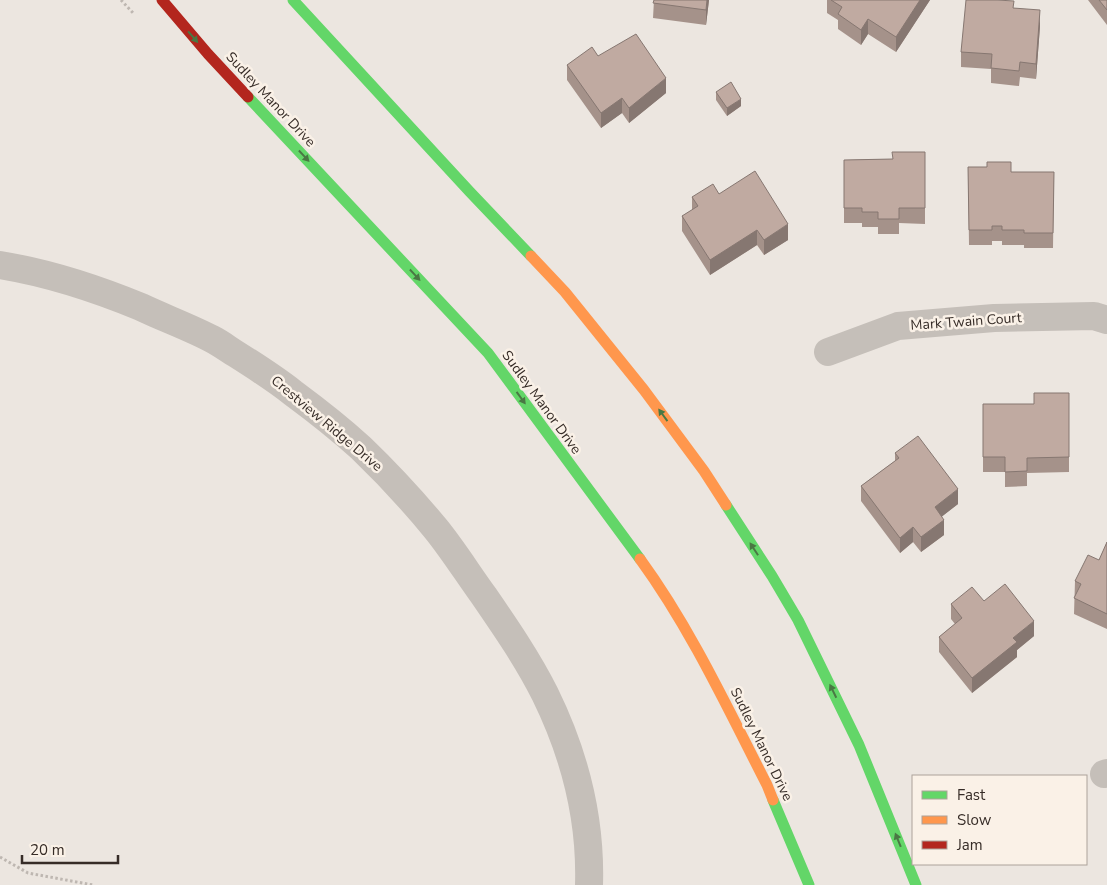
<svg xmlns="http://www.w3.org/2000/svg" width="1107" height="885" viewBox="0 0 1107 885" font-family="'Nunito Sans',sans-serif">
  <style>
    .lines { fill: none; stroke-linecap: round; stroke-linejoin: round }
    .path { stroke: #beb7b1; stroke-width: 3; stroke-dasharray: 2.5 2.5; stroke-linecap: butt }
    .street { stroke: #c5bfb9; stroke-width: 28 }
    .fast { stroke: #63d668; stroke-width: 11 }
    .slow { stroke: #ff974d; stroke-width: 11 }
    .jam { stroke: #b3261e; stroke-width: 11 }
    .wall { fill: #a5928a }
    .shaded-wall { fill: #867771 }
    .building { fill: #c0aaa1; stroke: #867771 }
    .oneway { fill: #4a7844 }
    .labels { text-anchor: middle; stroke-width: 5; stroke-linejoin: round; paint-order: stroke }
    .street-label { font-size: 14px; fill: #362c27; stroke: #faf1e7 }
  </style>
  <rect width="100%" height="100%" fill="#ece6e0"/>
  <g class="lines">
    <path class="path" d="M121,0L134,14
      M0,857L28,873L93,885"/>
    <path class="street" d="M0,265C49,273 95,288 141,307C164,318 189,327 212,339C220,343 228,349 236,354C255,366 274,378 293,393C316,410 339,428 361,448C387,473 413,501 436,529C453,550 468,574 484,596C506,628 528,660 545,694C574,753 591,819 589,885
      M828,352L898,326L994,318L1094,316L1107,320
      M1104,774L1107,773"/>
    <path class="fast" d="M293,0L470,192L531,256
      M248,97L488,353L640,559
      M726,505L772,576L798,620L859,745L916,885
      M773,800L809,885"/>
    <path class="slow" d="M531,256L565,292L644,390L704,471L726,505
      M640,559C691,629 728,709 767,785L773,800"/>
    <path class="jam" d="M162,0L208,54L248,97"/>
  </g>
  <path class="wall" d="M654,0H709L706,25L653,18Z
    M827,0H930L896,52L868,34L861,45L838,29V20L827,13Z
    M1088,0H1107V25Z
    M1014,8L1040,26L1036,79L1020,77L1019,86L991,83V69L961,67V52Z
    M598,56L666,93L629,123L622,113L601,128L567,80V65Z
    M716,92L741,106L727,116L716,100Z
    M925,152V224L899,223V234H878V227H862V223H844V160L892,159Z
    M968,167L1011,172H1054L1053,248H1024V245H1002V241H992V245H969Z
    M719,194L788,240L764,255L757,245L710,275L682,231V216L692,210V197Z
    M1069,393V472L1027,473V486L1005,487V472H983V404H1034Z
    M895,453L958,504L942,516L944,535L921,552L913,542L900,553L861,501V486L895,461Z
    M1107,542V629L1074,614L1075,581L1099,560Z
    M984,601L1034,636L1017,650V657L972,693L939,652V637L955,624L951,619V604Z"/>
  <path class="shaded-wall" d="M707,0H709L706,25V10Z
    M920,0H930L896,52V37Z
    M1040,10V26L1036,79V64Z
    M868,19V34L861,45V30Z
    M666,78V93L629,123V108Z
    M622,98V113L601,128V113Z
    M741,99V106L727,116V108Z
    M788,224V240L764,255V240Z
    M757,230V245L710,275V260Z
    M958,489V504L935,522V507Z
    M944,520V535L921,552V537Z
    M913,527V542L900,553V538Z
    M1034,621V636L1017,650V657L972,693V678L1013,638Z"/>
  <path class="building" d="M654,0H707L706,10L653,3Z
    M831,0H920L896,37L868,19L861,30L838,14L842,7Z
    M966,0H997L1014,1L1013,8L1040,10L1036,64L1020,62L1019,71L991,68L992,54L961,52Z
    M1099,0H1107V10Z
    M636,34L666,78L629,108L622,98L601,113L567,65L592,47L598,56Z
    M731,82L741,99L727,108L716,92Z
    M892,152H925V208H899V219H878V212H862V208H844V160L893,159Z
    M987,162H1011V172H1054L1053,233H1024V230H1002V226H992V230H969L968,167H987Z
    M755,171L788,224L764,240L757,230L710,260L682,216L698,206L692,197L713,184L719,194Z
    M1034,393H1069V457L1027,458V471L1005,472V457H983V404H1034Z
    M918,436L958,489L935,507L944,520L921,537L913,527L900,538L861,486L899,458L895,453Z
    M1107,542V614L1074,598L1081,584L1075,581L1088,555L1099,560Z
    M1005,584L1034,621L1013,638L1017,642L972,678L939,637L962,618L951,604L972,587L984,601Z"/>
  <defs><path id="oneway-solid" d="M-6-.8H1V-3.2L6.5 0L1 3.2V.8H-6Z" transform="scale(1.25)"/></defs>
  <g class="oneway">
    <use href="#oneway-solid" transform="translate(193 37) rotate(49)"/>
    <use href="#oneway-solid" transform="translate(304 156) rotate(47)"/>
    <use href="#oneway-solid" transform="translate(415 275) rotate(47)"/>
    <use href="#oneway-solid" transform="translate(521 398) rotate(54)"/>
    <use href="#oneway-solid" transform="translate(663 415) rotate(-126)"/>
    <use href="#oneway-solid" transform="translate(754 549) rotate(-123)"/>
    <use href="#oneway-solid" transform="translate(833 691) rotate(-116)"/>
    <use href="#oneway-solid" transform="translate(898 840) rotate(-112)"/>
  </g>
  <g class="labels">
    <g class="street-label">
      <text transform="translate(271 99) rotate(47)" y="5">Sudley Manor Drive</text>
      <text transform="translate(966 321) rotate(-4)" y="5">Mark Twain Court</text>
      <text transform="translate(542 402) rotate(54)" y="5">Sudley Manor Drive</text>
      <text transform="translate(327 423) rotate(40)" y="5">Crestview Ridge Drive</text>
      <text transform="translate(762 744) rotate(64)" y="5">Sudley Manor Drive</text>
    </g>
  </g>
  <rect x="912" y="775" width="175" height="90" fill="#faf1e7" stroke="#aca29a"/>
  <rect x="922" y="791" width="25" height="8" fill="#63d668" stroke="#aca29a"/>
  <text x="957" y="800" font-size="15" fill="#362c27">Fast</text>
  <rect x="922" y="816" width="25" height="8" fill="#ff974d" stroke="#aca29a"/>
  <text x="957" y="825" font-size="15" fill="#362c27">Slow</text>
  <rect x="922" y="841" width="25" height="8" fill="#b3261e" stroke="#aca29a"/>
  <text x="957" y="850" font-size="15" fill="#362c27">Jam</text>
  <path d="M22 855v8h96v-8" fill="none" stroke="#362c27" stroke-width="2.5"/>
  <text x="30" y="855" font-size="15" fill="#362c27" stroke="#faf1e7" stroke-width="4" paint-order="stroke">20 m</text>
</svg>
